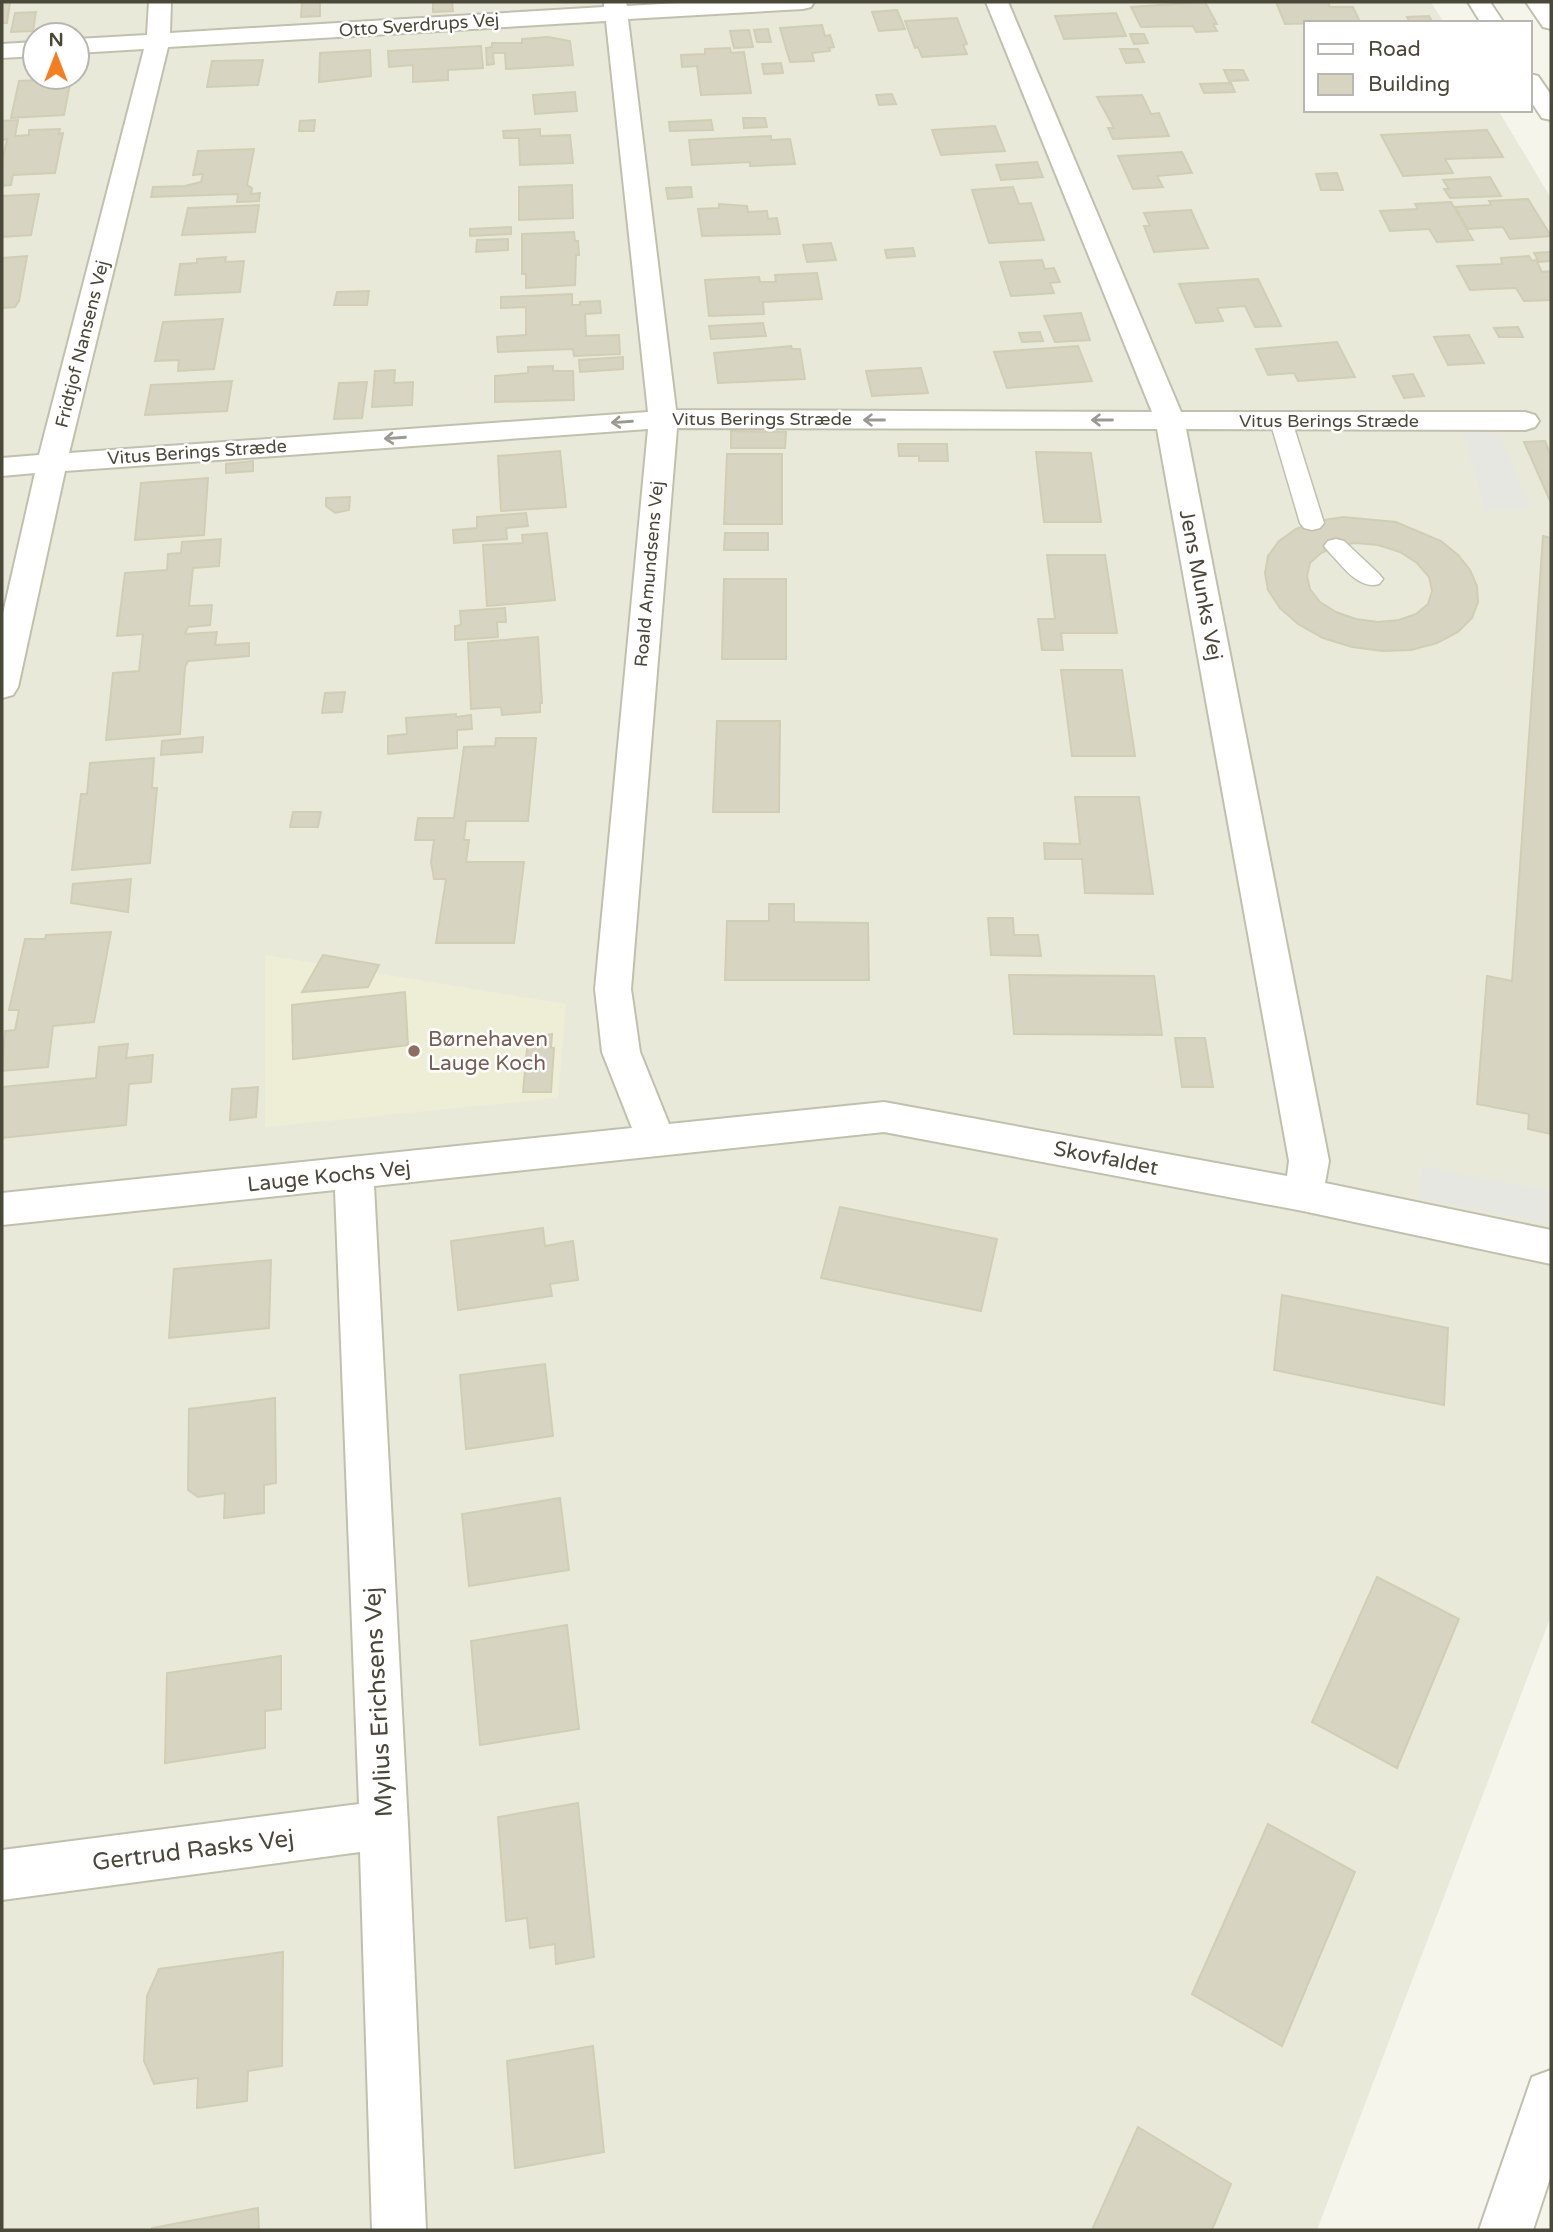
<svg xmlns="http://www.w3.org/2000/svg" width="1553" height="2232" viewBox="0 0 1553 2232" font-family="'Varela Round',sans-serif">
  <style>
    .residential { fill: #e9e9da; fill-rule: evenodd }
    .education { fill: #eeeed6 }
    .parking { fill: #e7e7e2 }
    .building { fill: #d7d4c1; stroke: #d1ceb4; stroke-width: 2; fill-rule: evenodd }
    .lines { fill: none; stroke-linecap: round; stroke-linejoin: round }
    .service-casing { stroke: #c1c0ae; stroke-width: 3 }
    .minor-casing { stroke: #c1c0ae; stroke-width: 4 }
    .tertiary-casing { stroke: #c1c0ae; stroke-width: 4 }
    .service { fill: #fff; fill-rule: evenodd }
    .minor { fill: #fff; fill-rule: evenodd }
    .tertiary { fill: #fff; fill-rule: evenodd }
    .oneway { stroke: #9b9a92 }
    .education-dot { fill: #8d6e63; stroke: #fff; stroke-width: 2.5 }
    .labels { text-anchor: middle; stroke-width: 5; stroke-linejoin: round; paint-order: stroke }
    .far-street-label { font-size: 18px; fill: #4a4839; stroke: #fff }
    .street-label { font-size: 21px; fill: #4a4839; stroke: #fff }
    .education-label { font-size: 21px; fill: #785e54; stroke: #fff; text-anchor: start }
    .near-street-label { font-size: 24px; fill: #4a4839; stroke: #fff }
  </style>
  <rect width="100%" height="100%" fill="#f5f5eb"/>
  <path class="residential" d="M2,2H1431L1444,23H1306V110H1498L1551,198V1616L1317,2230H2ZM35,35H77V77H35Z"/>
  <path class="education" d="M265,955L566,1004L558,1098L265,1127Z"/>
  <path class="parking" d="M1462,428H1497L1531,509L1485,510Z
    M1422,1166L1551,1191V1224L1420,1199Z"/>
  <path class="building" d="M2,2H10L7,23H2Z
    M302,2H320V16L301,17Z
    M433,2H452L453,11L433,12Z
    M1205,2L1217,24H1213L1217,31L1196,32L1193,26L1141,27L1131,7Z
    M1276,2H1328L1330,7H1353L1360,22L1285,24Z
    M897,10L905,29L879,31L872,12Z
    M36,12L33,31L11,32L15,13Z
    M1116,13L1126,36L1064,39L1055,16Z
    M1429,16L1433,23H1410L1407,17Z
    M957,18L967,44L963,45L967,54L922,57L918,47L915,48L905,21Z
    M822,25L825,36L830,35L834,47L829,48L830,51L812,53L814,61L790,62L780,28Z
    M768,29L771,42H757L754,30Z
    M749,30L753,47L734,48L730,31Z
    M1130,34H1144L1148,43L1134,44Z
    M548,37L570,41L573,65L506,69L505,53H493L494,64L487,65L486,48L492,47V43H522V39Z
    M481,46L483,68L448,70V80L413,82V65L389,67L388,51Z
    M730,48L731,53L744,52L751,93L701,95L697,66L682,67L681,55L705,54V49Z
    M1120,49H1138L1144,62L1126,63Z
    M370,50L371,76L319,82L320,53Z
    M263,60L258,85L207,87L212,61Z
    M781,63L783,73L764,74L762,64Z
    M1224,70H1243L1248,80L1229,81Z
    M41,77L71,78L64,115L11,118L19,81L41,80Z
    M1231,83L1235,92L1204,93L1200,84Z
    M575,92L577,111L535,114L533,95Z
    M892,94L896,104L879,105L876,95Z
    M1142,95L1151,114L1159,113L1169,136L1113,139L1108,128H1114L1097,97Z
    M743,118H765L767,127L744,128Z
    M18,120L15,136L29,135V130L60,129L59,134L63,133L55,173L13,175L11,185L2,186V162L7,139L2,140V121Z
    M315,120L314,131H299L300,121Z
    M711,120L713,130L670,131L669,122Z
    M995,126L1005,151L941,155L932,130Z
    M540,129V136L570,135L573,163L520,165L519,138H504L503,131Z
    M1487,130L1503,157L1445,159L1453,173L1403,176L1381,135Z
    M771,136V140L790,139L795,164L750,166V162L692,165L689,140Z
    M254,149L247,185L252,188L251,194L260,193L259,201L237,202L238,194L151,197L153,187L185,186L201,182L203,174L193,175L198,151Z
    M1182,152L1192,173L1157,176L1163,187L1133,189L1118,156Z
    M1037,162L1043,177L1001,180L996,165Z
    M1337,173L1343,190H1321L1316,174Z
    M1490,177L1501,196L1450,198L1444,189H1449L1443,180Z
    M572,185L573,218L519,220V187Z
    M691,187L692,197L668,199L666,188Z
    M1013,187L1019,204L1031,203L1044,240L989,243L972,190Z
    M39,194L31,235L2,237V196Z
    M1528,199L1551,236L1510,239L1503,227L1468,229L1455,207L1491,205L1489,201Z
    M1451,202L1473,240L1437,242L1429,229L1390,231L1380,211L1418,209L1415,204Z
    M719,204L747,206L748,212L767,211L768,219L777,218L780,234L702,236L698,209L719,208Z
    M259,205L255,232L182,235L188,208Z
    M1191,210L1208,248L1154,252L1144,226H1150L1144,213Z
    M511,227V234L470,236V229Z
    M574,232L575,241H578L579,255H576L575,285L526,288V274H522V234Z
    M508,239V250L476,252L477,240Z
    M831,243L836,260L807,262L803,245Z
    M913,248L915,256L887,258L885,250Z
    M1551,252V261L1539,262L1534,253Z
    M27,256L19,301L15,307L2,308V258Z
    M1529,256L1532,261L1536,260L1542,272L1551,271V300L1524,301L1516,288L1470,290L1457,266L1502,264L1501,258Z
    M226,257L225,262L244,261L240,292L175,295L180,264L197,263V259Z
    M1042,260L1045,269L1054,268L1060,282L1050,283L1054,293L1011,296L1000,262Z
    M817,273L822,299L763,302L764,314L709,316L705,280L759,277L760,282H776L775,275Z
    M1258,279L1281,326L1255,327L1245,306L1217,308L1223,321L1196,323L1179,284Z
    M369,291L367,305H334L337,292Z
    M572,294V305H580V302L600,301L601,313L585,314L586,336L619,335L620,354L574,356L573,349L498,352L497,337L526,335V307L501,308V297Z
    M1081,313L1090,340L1055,342L1044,316Z
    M223,319L214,369L178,371L179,360L155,361L163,322Z
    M763,323L766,336L711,339L709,326Z
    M1518,327L1523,337H1499L1494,328Z
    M1040,332L1043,341L1022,342L1019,333Z
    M1469,335L1484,363L1448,365L1434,337Z
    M1337,342L1355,377L1298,381L1294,373L1268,375L1256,349Z
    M791,346L792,349H800L805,379L718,383L714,353Z
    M1078,346L1092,381L1007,388L994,352Z
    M623,357V369L580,372L579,360Z
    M553,366V371H573L574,400L495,402V376L528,373V367Z
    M921,368L928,393L872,396L866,371Z
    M395,370L394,383L413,382L412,405L372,407L375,371Z
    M1413,374L1424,396L1404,398L1393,376Z
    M232,381L227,411L145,415L151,385Z
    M367,382L362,418L334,419L339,383Z
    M731,431L786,432L785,448H731Z
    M1545,441L1551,456V503L1524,442Z
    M898,444H947L948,461H919V456H899Z
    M560,451L566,507L501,511L498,456Z
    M1036,452L1091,453L1101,522H1044Z
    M727,454H782V524H724Z
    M253,461V471L226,473V464Z
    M208,478L204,535L135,540L141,483Z
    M350,497L349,510L335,513L326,506V498Z
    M526,513L528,526L506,528L507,539L454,543L453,530L477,528V517Z
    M1343,517L1396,522L1441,541L1458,555L1470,570L1477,586L1478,602L1472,618L1458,632L1437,643L1411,650L1382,651L1352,647L1323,638L1298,624L1280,608L1268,590L1265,573L1268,556L1279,541L1296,529L1318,521ZM1355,543L1378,545L1400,552L1417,563L1429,577L1432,591L1428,604L1416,614L1399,620L1378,622L1356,619L1336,612L1320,602L1310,589L1307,576L1310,563L1321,553L1336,546Z
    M547,533L555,600L487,606L483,545L523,543L522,535Z
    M725,533H768V550H724Z
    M1543,536L1551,538V1134L1528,1129L1529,1114L1477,1104L1487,976L1512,981Z
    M221,539L219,566L193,568L189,606L212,605L210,625L188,627L185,634L217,632L215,645L249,643V656L188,661L185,667L180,734L106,740L113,673L139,671L143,634L117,636L125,573L167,570L168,554L181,553L182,542Z
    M1047,555H1105L1117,633H1061L1063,650H1042L1038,619H1055Z
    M724,579H786V659H722Z
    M505,608L506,622H497L498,637L455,640V626L461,625L460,611Z
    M538,637L542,703H540V712L502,715L501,707L471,709L468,643Z
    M1061,670H1122L1135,756H1072Z
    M345,692L342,712L322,713L325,693Z
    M456,714V717L471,715L472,729L457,730V748L388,754V736L407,734L406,718Z
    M717,721H780L779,812H713Z
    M203,737L202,752L161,755L162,741Z
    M496,738H536L528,821H466L464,840H469L466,862H524L514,943H436L446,879H434L431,862L434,840H415L418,818H454L464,747L495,746Z
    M154,758L152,788H157L150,863L72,870L81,794H87L90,763Z
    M1075,797H1139L1153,894L1085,893L1082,859H1045L1044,843L1080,844Z
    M293,812H321L318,827H290Z
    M131,879L128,912L71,903L73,884Z
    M769,904H794V922L868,923L869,980H725L727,921H769Z
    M988,918H1013L1014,935H1038L1041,956L991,955Z
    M111,932L94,1022L53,1026L48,1067L2,1071L5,1031L15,1030L19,1010H9L25,939H45L46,935Z
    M323,955L379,965L368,987L302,992Z
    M1009,975L1154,976L1162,1035L1014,1034Z
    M405,992L408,1045L293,1059L292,1005Z
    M552,1034L551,1048H554L551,1092H523L528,1038Z
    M1175,1038H1205L1213,1087H1182Z
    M128,1044L126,1058L153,1055L151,1082L129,1084L126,1125L2,1138V1087L96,1078L99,1047Z
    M258,1087L256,1117L230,1120L232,1089Z
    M840,1207L997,1239L981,1311L821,1278Z
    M543,1228L545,1246L573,1241L578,1280L550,1284L552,1296L458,1310L451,1241Z
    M271,1260L269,1328L169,1338L174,1269Z
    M1282,1295L1448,1328L1444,1405L1274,1370Z
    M545,1364L553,1436L466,1449L460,1375Z
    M275,1398L276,1483L264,1485V1513L224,1518L225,1493L198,1497L188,1490L189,1409Z
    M560,1498L569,1570L469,1586L462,1514Z
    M1377,1577L1459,1619L1397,1768L1312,1722Z
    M567,1625L579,1729L480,1745L471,1641Z
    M281,1656V1709L265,1711V1748L165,1763L167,1673Z
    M578,1803L594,1957L556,1964L555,1944L530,1948L527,1918L506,1921L498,1817Z
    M1268,1824L1355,1872L1282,2046L1192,1994Z
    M283,1952L282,2066L248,2071L247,2101L197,2108L198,2078L154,2084L144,2061L147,1996L159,1969Z
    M593,2046L604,2152L515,2168L507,2061Z
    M1138,2127L1231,2184L1212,2230H1092Z
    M258,2208L259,2230H152V2228Z"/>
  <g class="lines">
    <g class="service-casing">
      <path id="service" d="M1281,414L1289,416L1292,421L1324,523L1320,528L1312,530L1304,528L1300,523L1270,421L1273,416Z
        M1336,539L1344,541L1379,574L1383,579L1379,584C1358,590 1342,565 1328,551L1324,546L1328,541Z"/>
    </g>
    <g class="minor-casing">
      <path id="minor" d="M149,2H171L170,33L604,7V2H626L627,6L695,2H814L811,7L803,9L628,19L676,410L1152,412L986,2H1008L1181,412H1525L1535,415L1539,421L1535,427L1525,430L1186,429L1329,1161L1325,1183L1551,1230V1264L1303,1211L884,1132L374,1186L408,1825L426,2230H372L360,1852L2,1900V1850L359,1804L335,1190L2,1225V1193L632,1128L602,1052L595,989L648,429L65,471L18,687L13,695L2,698V618L35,473L2,476V458L39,455L144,49L77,53V39L147,35ZM606,21L648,412L69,453L168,47ZM677,428L1157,429L1289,1161L1287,1176L884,1102L669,1124L640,1052L631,989Z
        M35,42V56L2,58V44Z"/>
    </g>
    <g class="tertiary-casing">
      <path id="tertiary" d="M1468,2H1490L1504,23H1481Z
        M1526,2H1548L1551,6V29L1543,27Z
        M1530,74L1538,76L1551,95V120L1542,118L1530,100Z
        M1551,2070V2175L1533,2230H1479L1532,2077Z"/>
    </g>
    <use href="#service" class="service"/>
    <use href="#minor" class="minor"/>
    <use href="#tertiary" class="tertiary"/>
  </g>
  <defs><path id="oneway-shaft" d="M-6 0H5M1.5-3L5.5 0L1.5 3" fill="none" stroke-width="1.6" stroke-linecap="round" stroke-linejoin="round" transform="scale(1.75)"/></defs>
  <g class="oneway">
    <use href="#oneway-shaft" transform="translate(874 420) rotate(-180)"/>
    <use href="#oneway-shaft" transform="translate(1102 420) rotate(-180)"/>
    <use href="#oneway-shaft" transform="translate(622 422) rotate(176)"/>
    <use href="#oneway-shaft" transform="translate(395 438) rotate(176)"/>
  </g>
  <circle class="education-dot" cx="414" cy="1051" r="7"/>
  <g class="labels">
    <g class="far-street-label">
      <text transform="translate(419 25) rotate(-4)" y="6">Otto Sverdrups Vej</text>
      <text transform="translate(82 344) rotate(-76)" y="6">Fridtjof Nansens Vej</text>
      <text x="762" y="425">Vitus Berings Stræde</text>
      <text x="1329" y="427">Vitus Berings Stræde</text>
      <text transform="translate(197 452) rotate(-4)" y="6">Vitus Berings Stræde</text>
      <text transform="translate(649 574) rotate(-85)" y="6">Roald Amundsens Vej</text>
    </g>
    <g class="street-label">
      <text transform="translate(1201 585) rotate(79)" y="7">Jens Munks Vej</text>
      <text transform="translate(1106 1158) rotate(11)" y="7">Skovfaldet</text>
      <text transform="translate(329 1176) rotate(-6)" y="7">Lauge Kochs Vej</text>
    </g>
    <g class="education-label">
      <text x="428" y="1046">Børnehaven<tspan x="428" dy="24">Lauge Koch</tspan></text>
    </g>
    <g class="near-street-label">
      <text transform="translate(378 1702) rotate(-93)" y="8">Mylius Erichsens Vej</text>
      <text transform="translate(193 1850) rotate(-7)" y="8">Gertrud Rasks Vej</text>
    </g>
  </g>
  <rect width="1553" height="2232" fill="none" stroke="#4a4839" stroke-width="7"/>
  <rect x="1304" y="21" width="228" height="91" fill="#ffffff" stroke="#b7b6b0" stroke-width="2"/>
  <rect x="1318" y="44" width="35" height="10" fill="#ffffff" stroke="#b7b6b0" stroke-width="2"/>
  <text x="1368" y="56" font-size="21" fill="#4a4839">Road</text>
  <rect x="1318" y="74" width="35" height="21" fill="#d7d4c1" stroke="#b7b6b0" stroke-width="2"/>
  <text x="1368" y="91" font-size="21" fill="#4a4839">Building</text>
  <g transform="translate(56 56)"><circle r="33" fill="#ffffff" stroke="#b7b6b0" stroke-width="2"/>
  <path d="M0-5L12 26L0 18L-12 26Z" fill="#f57e23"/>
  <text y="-10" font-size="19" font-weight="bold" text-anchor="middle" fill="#4a4839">N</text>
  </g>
</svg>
